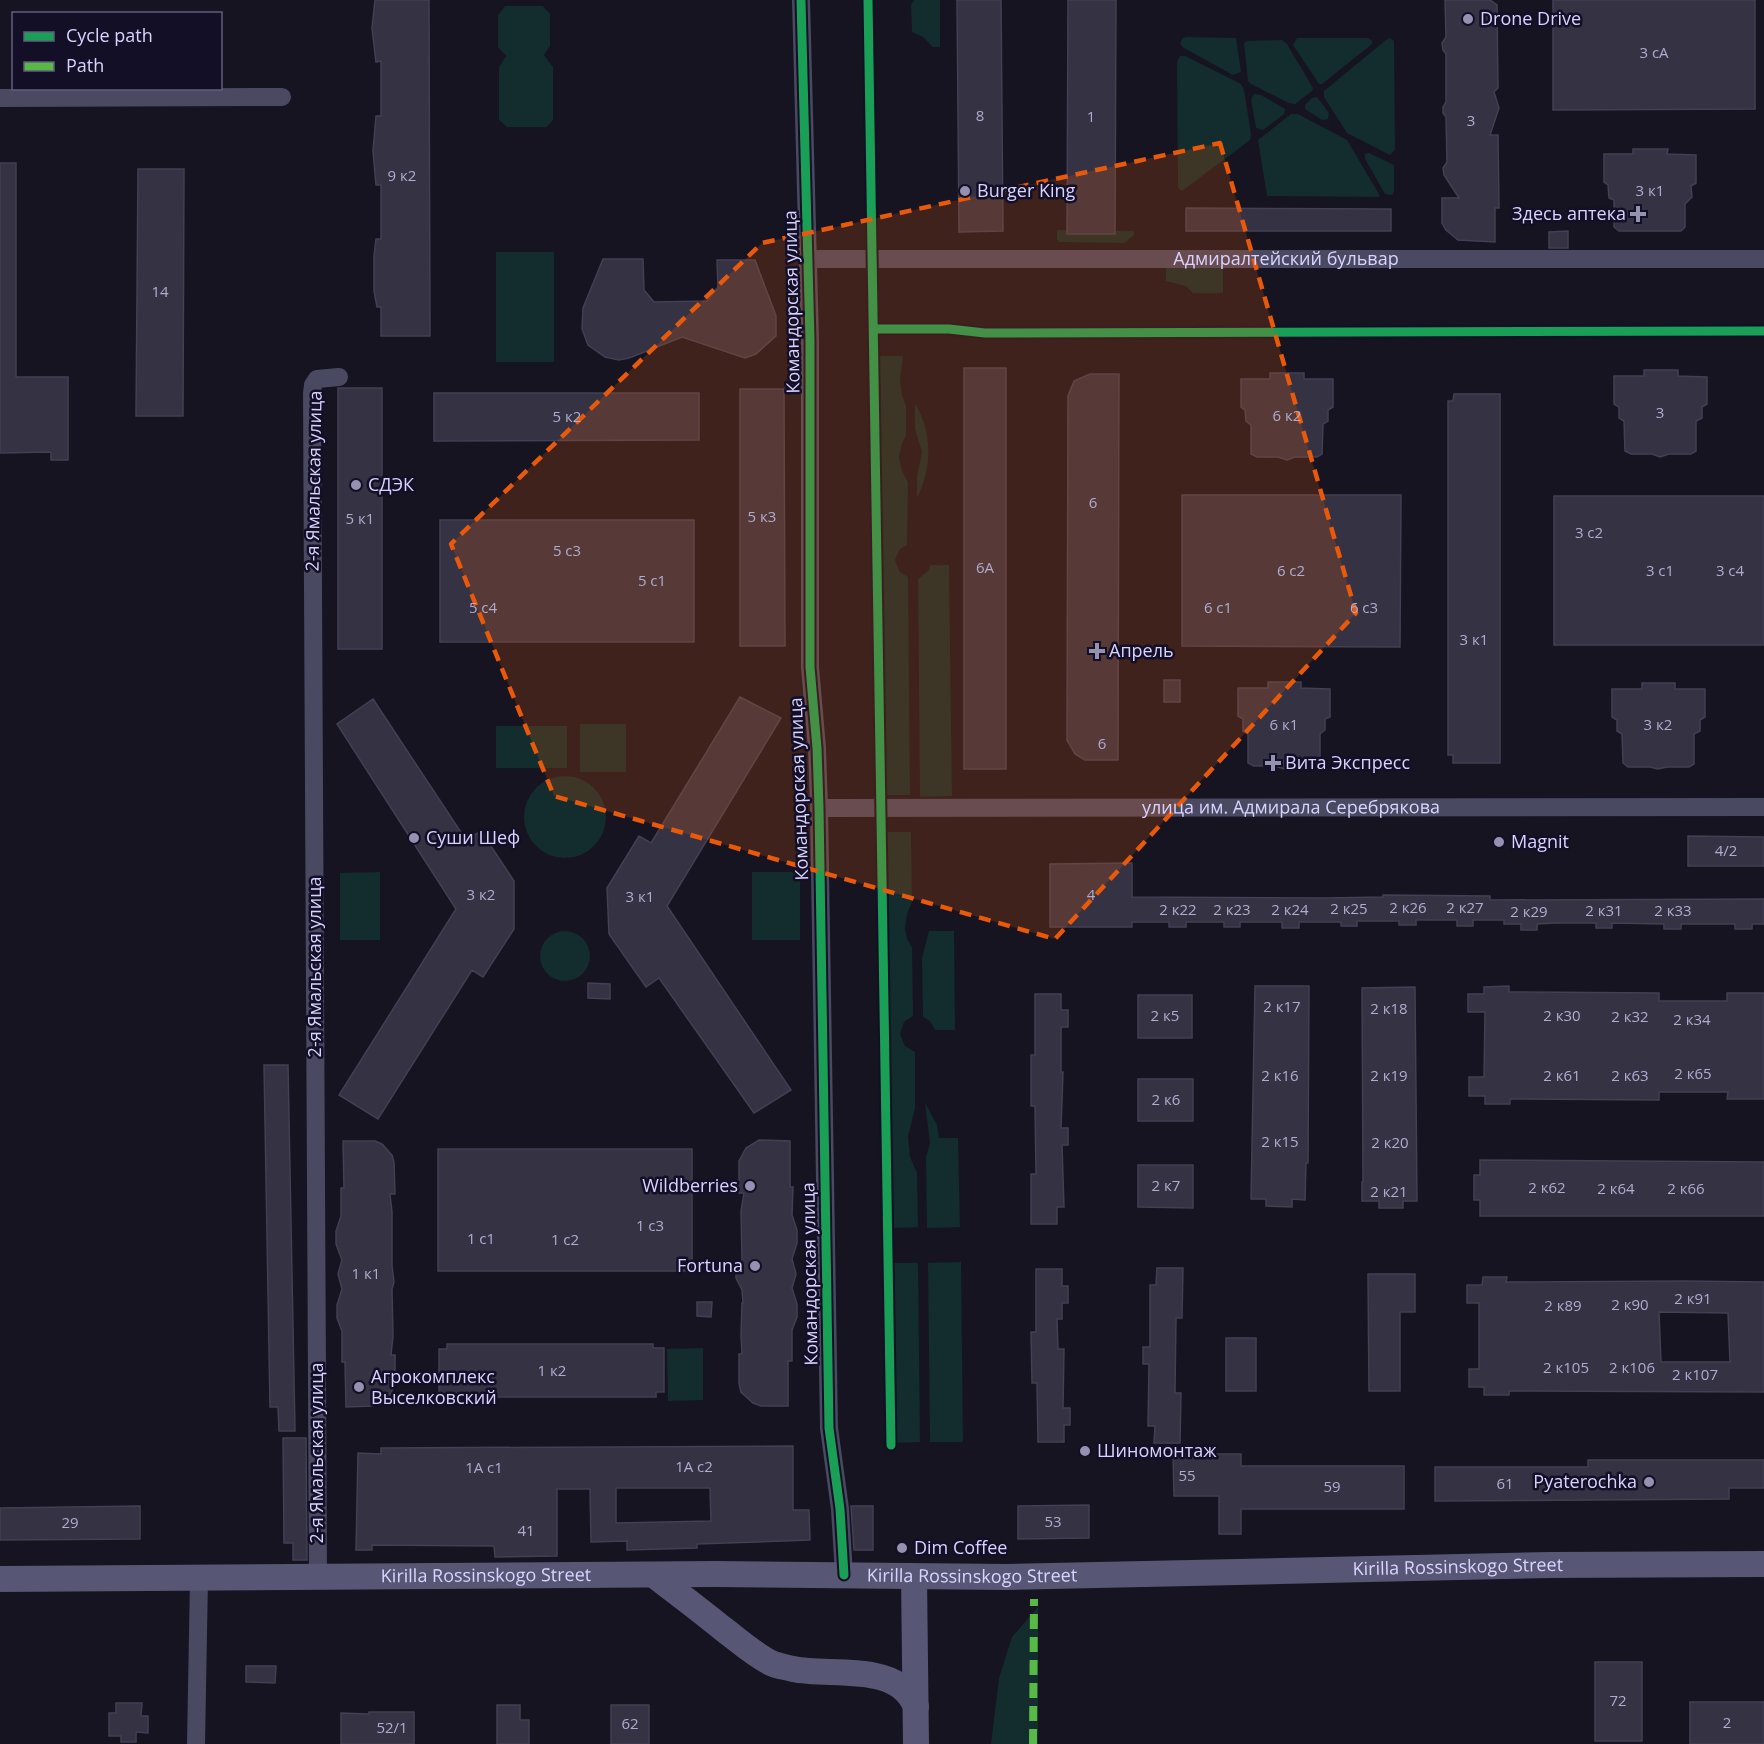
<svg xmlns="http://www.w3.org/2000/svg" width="1764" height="1744" viewBox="0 0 1764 1744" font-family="'Open Sans',sans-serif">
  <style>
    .green { fill: #132c2d }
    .building { fill: #343243; stroke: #433f54; stroke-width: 1.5; fill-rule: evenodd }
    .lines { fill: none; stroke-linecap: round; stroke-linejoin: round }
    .street { stroke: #4a4962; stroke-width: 18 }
    .secondary { stroke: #575674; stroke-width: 26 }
    .quiet { stroke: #58b947; stroke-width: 8; stroke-dasharray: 15 8; stroke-linecap: butt }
    .cycleway-casing { stroke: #130f26; stroke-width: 13 }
    .cycleway { stroke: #1a9f57; stroke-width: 9 }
    .marked { fill: #e8590c; fill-opacity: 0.2; stroke: #e8590c; stroke-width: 4.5; stroke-dasharray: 12 8; stroke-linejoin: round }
    .poi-dot { fill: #9591b1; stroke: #130f26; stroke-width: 2 }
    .labels { text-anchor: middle; stroke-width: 5; stroke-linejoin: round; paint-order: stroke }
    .number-label { font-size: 15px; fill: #b0acd0 }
    .poi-label { font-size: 18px; fill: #d9d4ff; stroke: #130f26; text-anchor: start }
    .street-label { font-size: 18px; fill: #d9d4ff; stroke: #130f26 }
  </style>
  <rect width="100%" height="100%" fill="#161421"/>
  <path class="green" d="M914,0H940V47H933L923,37L912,32L911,5Z
    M505,6H543L550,14V46L544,55L553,67V120L546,127H507L499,120V67L506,56L498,47V15Z
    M1187,37L1236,38L1241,72L1233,75L1184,48L1180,44L1183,38Z
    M1297,38H1368L1372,41V44L1322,84H1319L1293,45Z
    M1390,38L1394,41L1395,150L1390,155L1347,133L1324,97V91L1386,40Z
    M1282,40L1287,44L1313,88L1312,91L1295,104L1289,103L1251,84L1248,81L1244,43L1247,41Z
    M1180,56H1185L1241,84L1244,90L1251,134L1250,140L1182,191L1178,188V184L1177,61Z
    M1254,94L1261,95L1285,109L1284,114L1263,130L1256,128L1251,99Z
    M1317,97L1329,113L1328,119L1322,120L1305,109V105L1312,98Z
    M1291,114H1298L1347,140L1379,194V197L1267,196L1258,140Z
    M1369,153L1394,165V191L1392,195L1385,194L1365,159V154Z
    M1057,230L1134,231V235L1125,243L1059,242L1057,239Z
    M496,252H554V362H496Z
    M1166,266H1223V293H1193L1186,286L1166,281Z
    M878,356H903L900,379L902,395L906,406V435L902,444L899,457L902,471L908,482L907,545L900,549L895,560L900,572L908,577L910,795H883Z
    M915,404C933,432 932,469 917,498V476L922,452L915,429Z
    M930,565H949L952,796L920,797L918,579L929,570Z
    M580,724H626V772H580Z
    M496,726H567V768H496Z
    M524 817a41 41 0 1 1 82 0a41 41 0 1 1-82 0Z
    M885,832H911L912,902L907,914L905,928L907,939L912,947L913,1016L904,1022L900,1034L905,1046L915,1052V1108L908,1137L910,1157L917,1173L918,1227L892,1228Z
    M380,872V940H340V873Z
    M752,872H800V940H752Z
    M540 956a25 25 0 1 1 50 0a25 25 0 1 1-50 0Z
    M929,931H954L955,1030H935L930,1021L923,1017L922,958Z
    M925,1103L937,1125L939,1138H958L960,1227L927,1228L926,1157L930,1143Z
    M961,1262L963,1442H930L928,1263Z
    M893,1263H918L920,1442L895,1443Z
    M703,1348V1400L668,1401L667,1349Z
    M1038,1607V1744H991L999,1678L1012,1637Z"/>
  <path class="building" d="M375,0H429L430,336H381V307H377L374,291V256L376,239H381V185H376L373,151L376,116H381V61L376,62L372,28Z
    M957,0H1001L1003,231L959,232Z
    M1068,0H1116L1115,234H1067Z
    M1445,0H1490L1497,5L1498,88L1494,92L1499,108L1490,135H1498L1499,208H1495V242L1458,240L1446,230L1442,223V198H1459L1444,175L1443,168L1447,162L1446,117L1443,113V107L1446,102V54L1443,50L1442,43L1446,37Z
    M1553,0H1755V109L1553,110Z
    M1633,149H1668L1667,154L1696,155V183L1691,186L1692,197L1685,204V227L1681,231H1619L1614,227V200L1609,198L1608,185L1604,182V154H1633Z
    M0,163H16V377H68V460H51V452L0,453Z
    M138,169H184L183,416H136Z
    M1186,208L1391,209V231H1186Z
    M1568,231V248H1549V232Z
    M603,259H643L644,290L654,302L707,301L718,288L717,260H755L776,316V336L756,354L745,358L682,337L629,358L619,360L605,357L588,345L582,329L583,308Z
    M964,368H1006V769H964Z
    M1644,370H1678V376L1707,377V404L1702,407V418L1696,421V451L1691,454H1669L1660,457L1652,454H1631L1625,451L1624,421L1619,418V407L1614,404V376H1644Z
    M1270,373H1304V379H1333V407L1328,410V421L1323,424L1322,454L1317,457H1295L1287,460L1278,457H1257L1251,454V425L1246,421L1245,410L1241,407V379H1270Z
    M1090,374H1119L1118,760H1085L1075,754L1067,740L1068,396L1074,381Z
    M338,388H382V649H338Z
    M740,389H784L785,646H740Z
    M434,393H699V440L434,441Z
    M1454,394H1500V763H1453V755H1448V401H1453Z
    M1182,495H1401L1400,647L1182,646Z
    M1554,496H1764V645H1554Z
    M440,520H694V642H440Z
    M1164,680H1180V702H1164Z
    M1268,682H1301V688L1330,689V717L1325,719V730L1320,734V766H1292L1284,769L1275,766H1254L1248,763V734L1243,731V719L1238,716V688H1268Z
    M1642,683H1675V689H1705V717L1700,720V731L1694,734V764L1689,767H1667L1658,769L1650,767H1628L1623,763L1622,734L1617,731V720L1612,717V689H1642Z
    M740,697L781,718L667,906L791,1090L754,1113L659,978L646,987L609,934L607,888L639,836L651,843Z
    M373,699L466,840L481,831L514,881V929L483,977L472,970L378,1119L339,1095L456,909L337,724Z
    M1688,836L1764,837V866H1688Z
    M1132,863V897L1325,898L1383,897V895L1490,896V900L1764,899V924H1752V929H1735V924H1681V929H1664V924L1612,923V928H1596V923H1554L1537,924V930H1521V924H1504V920H1473V926H1457V920H1416V925H1399V921H1357V926H1341V922H1299V928H1282V922H1240V927H1224V922H1186V927H1169V922H1132V927H1050V864Z
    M588,983L610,984V999L588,998Z
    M1255,986H1309L1308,1163H1306L1305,1200L1292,1199V1207L1266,1206V1199H1251Z
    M1509,986V992L1659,993V1001H1727V993H1764V1099H1727L1728,1092H1659V1100L1510,1099V1104H1485V1096H1469V1077H1484L1485,1012H1468V994H1484V987Z
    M1415,987L1417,1201H1403V1208H1379V1201H1362V1182H1363L1362,988Z
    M1035,994H1061V1010H1068V1027H1061V1072H1063L1061,1128H1068V1145H1062L1064,1207H1057V1224H1031V1174H1036L1035,1106H1031V1055H1035Z
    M1138,995H1192V1038H1138Z
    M264,1065H288L295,1431H279L278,1407H270Z
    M1138,1079H1193V1121H1138Z
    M759,1140L790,1141V1187H793L792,1215L797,1230V1243L792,1259L796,1274L792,1288L797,1304V1317L792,1330V1361H788V1406H761L753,1403L741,1392L739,1384V1354H742L741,1335L742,1303H743L742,1290L736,1278V1271L742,1259L741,1211L744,1193H739V1161L746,1148Z
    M343,1141H375L382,1144L392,1155L394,1162L395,1194H390L392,1212V1266L394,1282L392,1289L393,1336L391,1355H395V1385L387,1400L372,1406L346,1407L345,1362H342V1331L337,1318V1305L342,1289L338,1274L342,1260L336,1244V1231L341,1216V1188H344Z
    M438,1149H692V1271H438Z
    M1480,1160L1764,1162V1216H1480V1200H1474V1175H1480Z
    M1138,1165H1193V1208L1138,1207Z
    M1157,1268H1183L1182,1318H1176L1175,1393H1181L1180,1443H1154L1155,1426H1148L1149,1364H1143V1347H1150V1285H1156Z
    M1036,1269H1062V1286H1068V1303H1062V1319H1057L1058,1349H1064L1063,1408H1070V1425H1064V1442H1038L1037,1383H1032L1031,1332H1036Z
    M1368,1274H1415V1312H1400V1391H1369Z
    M1483,1277H1507L1506,1282L1684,1281L1764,1282V1392L1509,1391V1395H1484V1387H1469V1369H1479V1303H1467V1285H1482ZM1659,1312L1728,1313L1730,1362H1661Z
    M697,1302H712L711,1317L697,1316Z
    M1226,1338H1256V1391H1226Z
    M447,1344H653V1348H664V1392H656V1397H447V1393H439V1349H447Z
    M283,1438H306L307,1560H293V1543H284Z
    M793,1446V1510H809L810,1540L697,1544V1548L627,1550V1541L591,1542L590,1489H557V1556L495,1557L494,1546L372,1545V1550H356L358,1453L381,1454V1448ZM616,1488H710L711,1521L616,1523Z
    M1173,1454H1241V1466H1404V1509H1241V1534H1219V1496H1174Z
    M1588,1460H1764V1488H1729V1499L1435,1501V1467H1588Z
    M1089,1505V1538L1018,1539V1506Z
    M140,1506V1539L0,1540V1508Z
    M851,1506H873V1550H854Z
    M1595,1662H1642V1741H1595Z
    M246,1666H276L275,1683L246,1682Z
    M1690,1702H1764V1744H1690Z
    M116,1703H142L141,1716H148V1733L136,1732V1742H121V1736H109V1713H116Z
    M497,1705H520V1720H529V1744H497Z
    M611,1705H649V1744H611Z
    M369,1712H414V1744H341V1713L369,1714Z"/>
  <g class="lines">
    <g class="street">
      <path d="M801,0L810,340V667L817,748L819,808L829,1428L840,1509L844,1575"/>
      <path d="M0,98L282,97"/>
      <path id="s1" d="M808,259H1764"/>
      <path id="s2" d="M819,808L1764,807"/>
      <path d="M318,1578L312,393L313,385L317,379L339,377"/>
      <path d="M196,1744L199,1579"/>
    </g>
    <g class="secondary">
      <path d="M654,1575C677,1593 700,1610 722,1628C738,1640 753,1654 771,1663C777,1666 786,1667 793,1669C831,1677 899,1661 916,1707"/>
      <path d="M914,1577L916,1744"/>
      <path id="s3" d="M0,1579L715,1574L1006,1577L1550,1565L1764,1564"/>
    </g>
    <path class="quiet" d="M1033,1744L1034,1599"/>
    <g class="cycleway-casing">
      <path id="cycleway" d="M801,0L810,340V667L817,748L819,808L829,1428L840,1509L844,1575
        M868,0L891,1445
        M874,329H949L985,333L1764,331"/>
    </g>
    <use href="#cycleway" class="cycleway"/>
  </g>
  <path class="marked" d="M1220,143L1356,613L1055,939L554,796L451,544L762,243Z"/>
  <g class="poi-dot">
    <circle cx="1468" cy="19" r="6"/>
    <circle cx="965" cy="191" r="6"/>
    <path d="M1635 205h6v6h6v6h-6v6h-6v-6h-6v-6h6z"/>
    <circle cx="356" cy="485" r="6"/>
    <path d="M1094 642h6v6h6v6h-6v6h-6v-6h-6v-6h6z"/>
    <path d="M1270 754h6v6h6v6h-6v6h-6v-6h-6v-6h6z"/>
    <circle cx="414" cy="838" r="6"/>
    <circle cx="1499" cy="842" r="6"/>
    <circle cx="750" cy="1186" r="6"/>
    <circle cx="755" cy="1266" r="6"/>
    <circle cx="359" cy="1387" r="6"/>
    <circle cx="1085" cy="1451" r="6"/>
    <circle cx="1649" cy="1482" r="6"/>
    <circle cx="902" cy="1548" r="6"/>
  </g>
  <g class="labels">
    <g class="number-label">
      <text x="1654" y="58">3 сА</text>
      <text x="980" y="121">8</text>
      <text x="1091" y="122">1</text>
      <text x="1471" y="126">3</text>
      <text x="402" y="181">9 к2</text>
      <text x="1650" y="196">3 к1</text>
      <text x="160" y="297">14</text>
      <text x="1660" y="418">3</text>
      <text x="1287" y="421">6 к2</text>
      <text x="567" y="422">5 к2</text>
      <text x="1093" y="508">6</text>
      <text x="762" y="522">5 к3</text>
      <text x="360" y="524">5 к1</text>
      <text x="1589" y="538">3 с2</text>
      <text x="567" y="556">5 с3</text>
      <text x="985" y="573">6А</text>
      <text x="1291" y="576">6 с2</text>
      <text x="1660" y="576">3 с1</text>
      <text x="1730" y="576">3 с4</text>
      <text x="652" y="586">5 с1</text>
      <text x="483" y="613">5 с4</text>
      <text x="1218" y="613">6 с1</text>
      <text x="1364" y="613">6 с3</text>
      <text x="1474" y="645">3 к1</text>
      <text x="1284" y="730">6 к1</text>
      <text x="1658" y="730">3 к2</text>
      <text x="1102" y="749">6</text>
      <text x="1726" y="856">4/2</text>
      <text x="481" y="900">3 к2</text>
      <text x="1091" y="900">4</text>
      <text x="640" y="902">3 к1</text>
      <text x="1408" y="913">2 к26</text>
      <text x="1465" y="913">2 к27</text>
      <text x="1349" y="914">2 к25</text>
      <text x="1178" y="915">2 к22</text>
      <text x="1232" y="915">2 к23</text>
      <text x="1290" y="915">2 к24</text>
      <text x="1604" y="916">2 к31</text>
      <text x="1673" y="916">2 к33</text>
      <text x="1529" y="917">2 к29</text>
      <text x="1282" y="1012">2 к17</text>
      <text x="1389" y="1014">2 к18</text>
      <text x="1165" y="1021">2 к5</text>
      <text x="1562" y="1021">2 к30</text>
      <text x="1630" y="1022">2 к32</text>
      <text x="1692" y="1025">2 к34</text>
      <text x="1693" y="1079">2 к65</text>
      <text x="1280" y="1081">2 к16</text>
      <text x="1389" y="1081">2 к19</text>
      <text x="1562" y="1081">2 к61</text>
      <text x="1630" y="1081">2 к63</text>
      <text x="1166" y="1105">2 к6</text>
      <text x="1280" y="1147">2 к15</text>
      <text x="1390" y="1148">2 к20</text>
      <text x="1166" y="1191">2 к7</text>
      <text x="1547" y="1193">2 к62</text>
      <text x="1616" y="1194">2 к64</text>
      <text x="1686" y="1194">2 к66</text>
      <text x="1389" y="1197">2 к21</text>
      <text x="650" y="1231">1 с3</text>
      <text x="481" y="1244">1 с1</text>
      <text x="565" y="1245">1 с2</text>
      <text x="366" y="1279">1 к1</text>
      <text x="1693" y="1304">2 к91</text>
      <text x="1630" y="1310">2 к90</text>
      <text x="1563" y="1311">2 к89</text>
      <text x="1566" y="1373">2 к105</text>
      <text x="1632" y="1373">2 к106</text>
      <text x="552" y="1376">1 к2</text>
      <text x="1695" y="1380">2 к107</text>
      <text x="694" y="1472">1А с2</text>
      <text x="484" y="1473">1А с1</text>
      <text x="1187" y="1481">55</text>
      <text x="1505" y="1489">61</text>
      <text x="1332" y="1492">59</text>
      <text x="1053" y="1527">53</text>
      <text x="70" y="1528">29</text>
      <text x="526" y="1536">41</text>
      <text x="1618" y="1706">72</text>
      <text x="1727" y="1728">2</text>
      <text x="630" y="1729">62</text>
      <text x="392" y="1733">52/1</text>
    </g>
    <g class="poi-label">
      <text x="1480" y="25">Drone Drive</text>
      <text x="977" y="197">Burger King</text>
      <text x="1626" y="220" text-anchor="end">Здесь аптека</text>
      <text x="368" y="491">СДЭК</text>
      <text x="1109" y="657">Апрель</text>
      <text x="1285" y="769">Вита Экспресс</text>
      <text x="426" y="844">Суши Шеф</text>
      <text x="1511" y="848">Magnit</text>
      <text x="738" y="1192" text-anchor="end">Wildberries</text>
      <text x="743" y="1272" text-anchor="end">Fortuna</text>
      <text x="371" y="1383">Агрокомплекс<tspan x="371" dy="21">Выселковский</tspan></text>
      <text x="1097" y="1457">Шиномонтаж</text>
      <text x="1637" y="1488" text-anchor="end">Pyaterochka</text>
      <text x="914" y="1554">Dim Coffee</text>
    </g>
    <g class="street-label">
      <text dy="6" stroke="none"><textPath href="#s1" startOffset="478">Адмиралтейский бульвар</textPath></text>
      <text transform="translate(792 302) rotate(-91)" y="6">Командорская улица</text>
      <text transform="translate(314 481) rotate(-89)" y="6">2-я Ямальская улица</text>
      <text transform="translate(799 789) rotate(-92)" y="6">Командорская улица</text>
      <text dy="6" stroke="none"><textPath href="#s2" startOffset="472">улица им. Адмирала Серебрякова</textPath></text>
      <text transform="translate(315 967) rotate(-90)" y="6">2-я Ямальская улица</text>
      <text transform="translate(810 1274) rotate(-91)" y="6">Командорская улица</text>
      <text transform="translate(317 1453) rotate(-90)" y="6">2-я Ямальская улица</text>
      <text dy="6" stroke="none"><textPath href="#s3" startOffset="1458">Kirilla Rossinskogo Street</textPath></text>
      <text dy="6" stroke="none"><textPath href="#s3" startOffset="972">Kirilla Rossinskogo Street</textPath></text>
      <text dy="6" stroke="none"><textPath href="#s3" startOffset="486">Kirilla Rossinskogo Street</textPath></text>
    </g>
  </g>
  <rect x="12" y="12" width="210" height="78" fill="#130f26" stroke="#625e7d" stroke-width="1.5"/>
  <rect x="24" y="32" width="30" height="9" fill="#1a9f57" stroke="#625e7d" stroke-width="1.5"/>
  <text x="66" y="42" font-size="18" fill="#d9d4ff">Cycle path</text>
  <rect x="24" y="62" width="30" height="9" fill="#58b947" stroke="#625e7d" stroke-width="1.5"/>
  <text x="66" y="72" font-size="18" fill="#d9d4ff">Path</text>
</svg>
